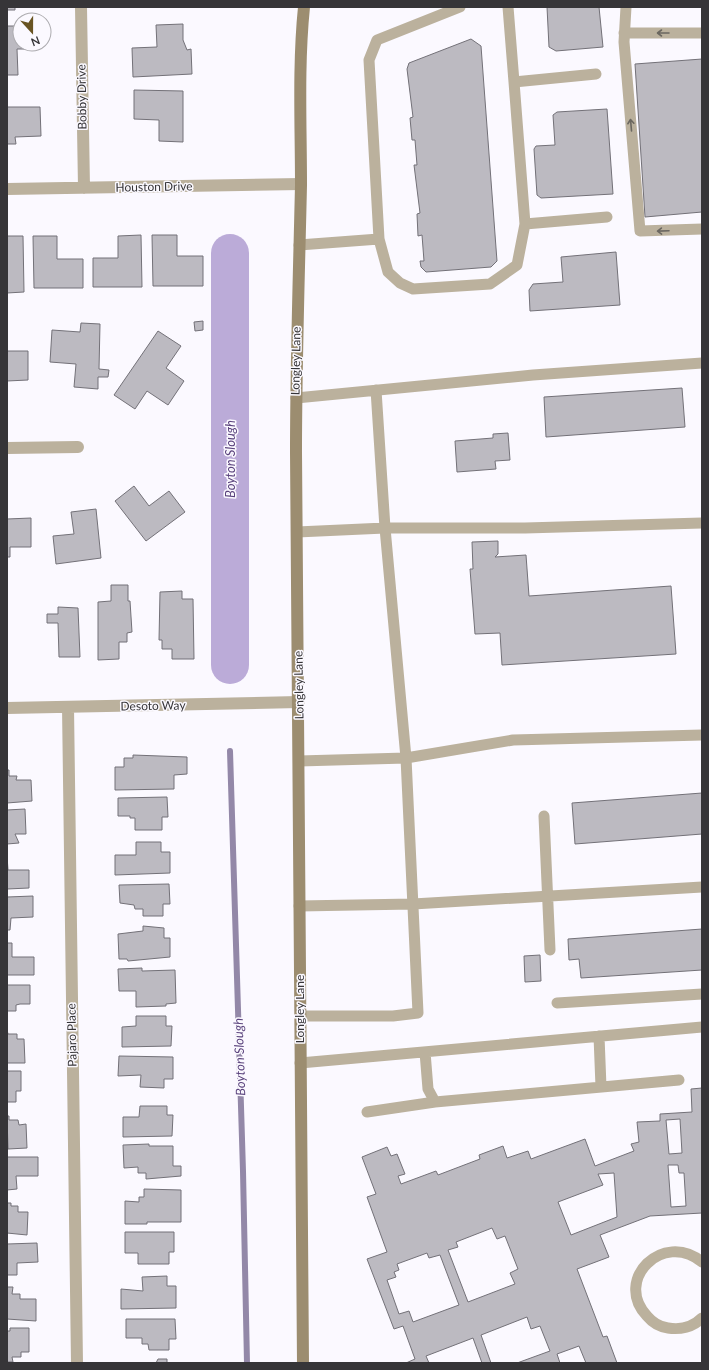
<svg xmlns="http://www.w3.org/2000/svg" width="709" height="1370" viewBox="0 0 709 1370" font-family="Lato,sans-serif">
  <style>
    .lines { fill: none; stroke-linecap: round; stroke-linejoin: round }
    .stream { stroke: #9388a8; stroke-width: 6 }
    .river { stroke: #bbabd8; stroke-width: 38 }
    .building { fill: #bcbac1; stroke: #737178; fill-rule: evenodd }
    .lane { stroke: #bbb19d; stroke-width: 11 }
    .street { stroke: #bbb19d; stroke-width: 12 }
    .secondary { stroke: #9c8d70; stroke-width: 12 }
    .oneway { stroke: #6b6760 }
    .labels { text-anchor: middle; stroke-width: 3; stroke-linejoin: round; paint-order: stroke }
    .street-label { font-size: 12px; fill: #363538; stroke: #fbf9ff }
    .water-label { font-size: 13px; font-style: italic; fill: #5a437d; stroke: #fbf9ff }
  </style>
  <rect width="100%" height="100%" fill="#fbf9ff"/>
  <g class="lines">
    <path class="stream" d="M230,751L243,1171L247,1363"/>
    <path class="river" d="M230,253V665"/>
  </g>
  <path class="building" d="M7,7H15V10H7Z
    M547,7H599L603,47L556,51L549,47Z
    M183,24V40L187,50L191,49L192,74L133,77L132,48L157,47L156,25Z
    M7,26H20V44H40V49H17L18,75H7Z
    M471,39L481,46L497,261L491,267L426,272L421,267L420,261H424L422,235L418,236L417,214L420,213L414,165H417L415,140H412L410,118L413,117L407,69L409,63Z
    M702,59V212L645,217L635,64Z
    M134,90L183,91V142L159,141V120L134,119Z
    M7,107H40L41,136L15,137L16,144H7Z
    M607,109L613,194L541,198L537,195L534,149L536,146L555,145L553,115L557,112Z
    M141,235L142,287H93V258H118V236Z
    M152,235H177V256H203V286H153Z
    M7,236H23L24,292L7,293Z
    M33,236H57V259H83V288H34Z
    M616,252L620,305L530,311L529,290L533,284L563,282L561,257Z
    M203,321V330L195,331L194,322Z
    M81,323L100,324L99,369L109,370L108,377H98V389L74,387L76,364L50,362L52,330L80,332Z
    M158,331L181,346L166,368L184,381L168,405L147,391L135,409L114,395Z
    M7,351H28V380L7,381Z
    M682,388L685,427L546,437L544,397Z
    M508,433L510,460L495,461L496,469L457,472L455,441L493,438V434Z
    M134,486L149,506L169,491L185,512L146,541L115,501Z
    M96,509L101,558L56,564L53,536L74,534L71,512Z
    M31,518V547H10V557H7V519Z
    M498,541V554L495,557L526,555L529,596L671,586L676,654L502,665L500,633L475,634L470,569H473L472,542Z
    M111,585H128V601H130L132,632L127,633V642H119V659L98,660V602L111,601Z
    M182,591V599H193L194,659H172V649H162V640H159L160,592Z
    M58,607L78,608L80,657H59L58,623H47V614H58Z
    M133,755L187,757V774L174,775V789L115,790V767H124V758H133Z
    M7,770H9V776H17L16,780H31L32,801L7,803Z
    M702,793V834L575,844L572,803Z
    M167,797L168,817H162V830H135V818H130V816H118V798Z
    M25,809L26,834H15L19,843L7,844V810Z
    M136,842H161V852H170V873L115,875V855H136Z
    M7,856L8,870H29V888L7,889Z
    M169,884L170,904H163V916H143V909H135L134,905L120,903L119,885Z
    M33,896V917L11,918L10,930H7V897Z
    M143,926L164,928V938H170V957L128,961L127,959H119L118,934L143,931Z
    M702,929V970L581,978L579,959L569,960L568,939Z
    M7,943H12V957H34V975H7Z
    M540,955L541,981L525,982L524,956Z
    M142,968V971L175,970L176,1003L166,1004V1006L136,1007V991H119L118,969Z
    M7,985H30V1004H20L16,1005V1011H7Z
    M136,1016H166V1026H172L171,1046L122,1047V1027L136,1026Z
    M7,1030L8,1034H17V1039H24L25,1063H7Z
    M119,1056L173,1057V1079H164V1088L140,1087L141,1075L118,1076Z
    M7,1071H21V1091H16V1102H7Z
    M702,1088V1213L650,1216L600,1235L609,1257L577,1269L603,1337L607,1336L617,1363H586L579,1346L557,1354L560,1363H517L550,1351L540,1326L531,1329L527,1317L481,1335L491,1363H482L473,1338L426,1356L429,1363H406L415,1359L403,1326L394,1329L367,1259L387,1252L367,1197L376,1194L362,1157L387,1147L391,1156L397,1154L405,1174L398,1176L401,1184L436,1171L438,1175L480,1159L479,1155L503,1146L507,1158L528,1151L531,1159L585,1139L595,1166L634,1151L631,1144L639,1142L637,1122L660,1121V1114L692,1112L691,1089ZM680,1119L682,1153L669,1154L666,1120ZM668,1165H678L679,1173H684L686,1206L671,1207ZM614,1173L617,1217L571,1235L558,1202L603,1185L598,1174ZM492,1228L497,1239L505,1236L518,1269L510,1273L515,1284L468,1302L448,1250L458,1247L456,1242ZM427,1253L429,1258L440,1255L459,1305L413,1322L409,1311L399,1314L387,1280L396,1277L394,1272L399,1270L397,1264Z
    M140,1106H167V1115H173L172,1136L123,1137V1117H139Z
    M7,1116H9V1120H18L19,1125L26,1124L27,1148L8,1149Z
    M149,1144V1146H173V1166H181V1176L146,1179V1173H138V1167L124,1168L123,1145Z
    M7,1157H38V1176H16L17,1189L7,1190Z
    M144,1189L181,1190V1222H147V1224H125V1201L139,1202V1197H144Z
    M7,1203H11V1206H18V1212H28L27,1235L7,1233Z
    M125,1232H174V1252H169V1264H138V1253H125Z
    M37,1243L38,1262L17,1263V1275H7V1244Z
    M167,1276V1286H176V1308L121,1309V1289L143,1291L142,1277Z
    M7,1287H13L12,1294H20V1299H36V1321L7,1319Z
    M126,1319H175L176,1339H169V1350H149L148,1344H142V1338H126Z
    M10,1328H29V1352H21V1357H12L13,1362H7V1331H10Z
    M158,1359H167V1363H156Z"/>
  <g class="lines">
    <path class="lane" d="M508,7L514,82L596,74
      M626,7L624,42L640,231L702,229
      M624,33H702
      M514,82L525,224L607,217
      M379,239L369,60L377,40L460,7
      M299,245L379,239L388,272L400,283L413,289L490,284L517,265L525,224
      M376,390L385,528H525L702,523
      M296,398L533,375L702,363
      M297,532L385,528L406,758L418,1013L393,1016H300
      M299,761L406,758L513,740L702,735
      M544,816L550,950
      M299,906L413,904L702,887
      M557,1003L702,994
      M599,1036L601,1087
      M425,1052L428,1089L435,1102L679,1080
      M300,1063L702,1027
      M367,1112L435,1102
      M702,1262C663,1230 613,1280 647,1316C652,1322 660,1327 668,1328C680,1330 693,1327 702,1318"/>
    <path class="street" d="M81,7L84,188
      M7,189L301,184
      M7,448L78,447
      M68,707L77,1363
      M7,708L299,702"/>
    <path class="secondary" d="M303,1363L296,452C296,363 299,274 301,185C301,126 298,66 304,7"/>
  </g>
  <defs><path id="oneway-shaft" d="M-6 0H5M1.5-3L5.5 0L1.5 3" fill="none" stroke-width="1.6" stroke-linecap="round" stroke-linejoin="round"/></defs>
  <g class="oneway">
    <use href="#oneway-shaft" transform="translate(663 33) rotate(180)"/>
    <use href="#oneway-shaft" transform="translate(631 125) rotate(-95)"/>
    <use href="#oneway-shaft" transform="translate(663 231) rotate(178)"/>
  </g>
  <g class="labels">
    <g class="street-label">
      <text transform="translate(82 97) rotate(-91)" y="4">Bobby Drive</text>
      <text transform="translate(154 187) rotate(-1)" y="4">Houston Drive</text>
      <text transform="translate(296 361) rotate(-89)" y="4">Longley Lane</text>
      <text transform="translate(299 685) rotate(-91)" y="4">Longley Lane</text>
      <text transform="translate(153 706) rotate(-1)" y="4">Desoto Way</text>
      <text transform="translate(300 1009) rotate(-90)" y="4">Longley Lane</text>
      <text transform="translate(72 1035) rotate(-91)" y="4">Pajaro Place</text>
    </g>
    <g class="water-label">
      <text transform="translate(230 459) rotate(-90)" y="5">Boyton Slough</text>
      <text transform="translate(239 1057) rotate(-92)" y="5">Boyton Slough</text>
    </g>
  </g>
  <rect width="709" height="1370" fill="none" stroke="#363538" stroke-width="16"/>
  <g transform="translate(32 32) rotate(159)"><circle r="19" fill="#fbf9ff" stroke="#acabaf"/>
  <path d="M0-3L7 15L0 10L-7 15Z" fill="#695423"/>
  <text y="-6" font-size="11" font-weight="bold" text-anchor="middle" fill="#363538">N</text>
  </g>
</svg>
